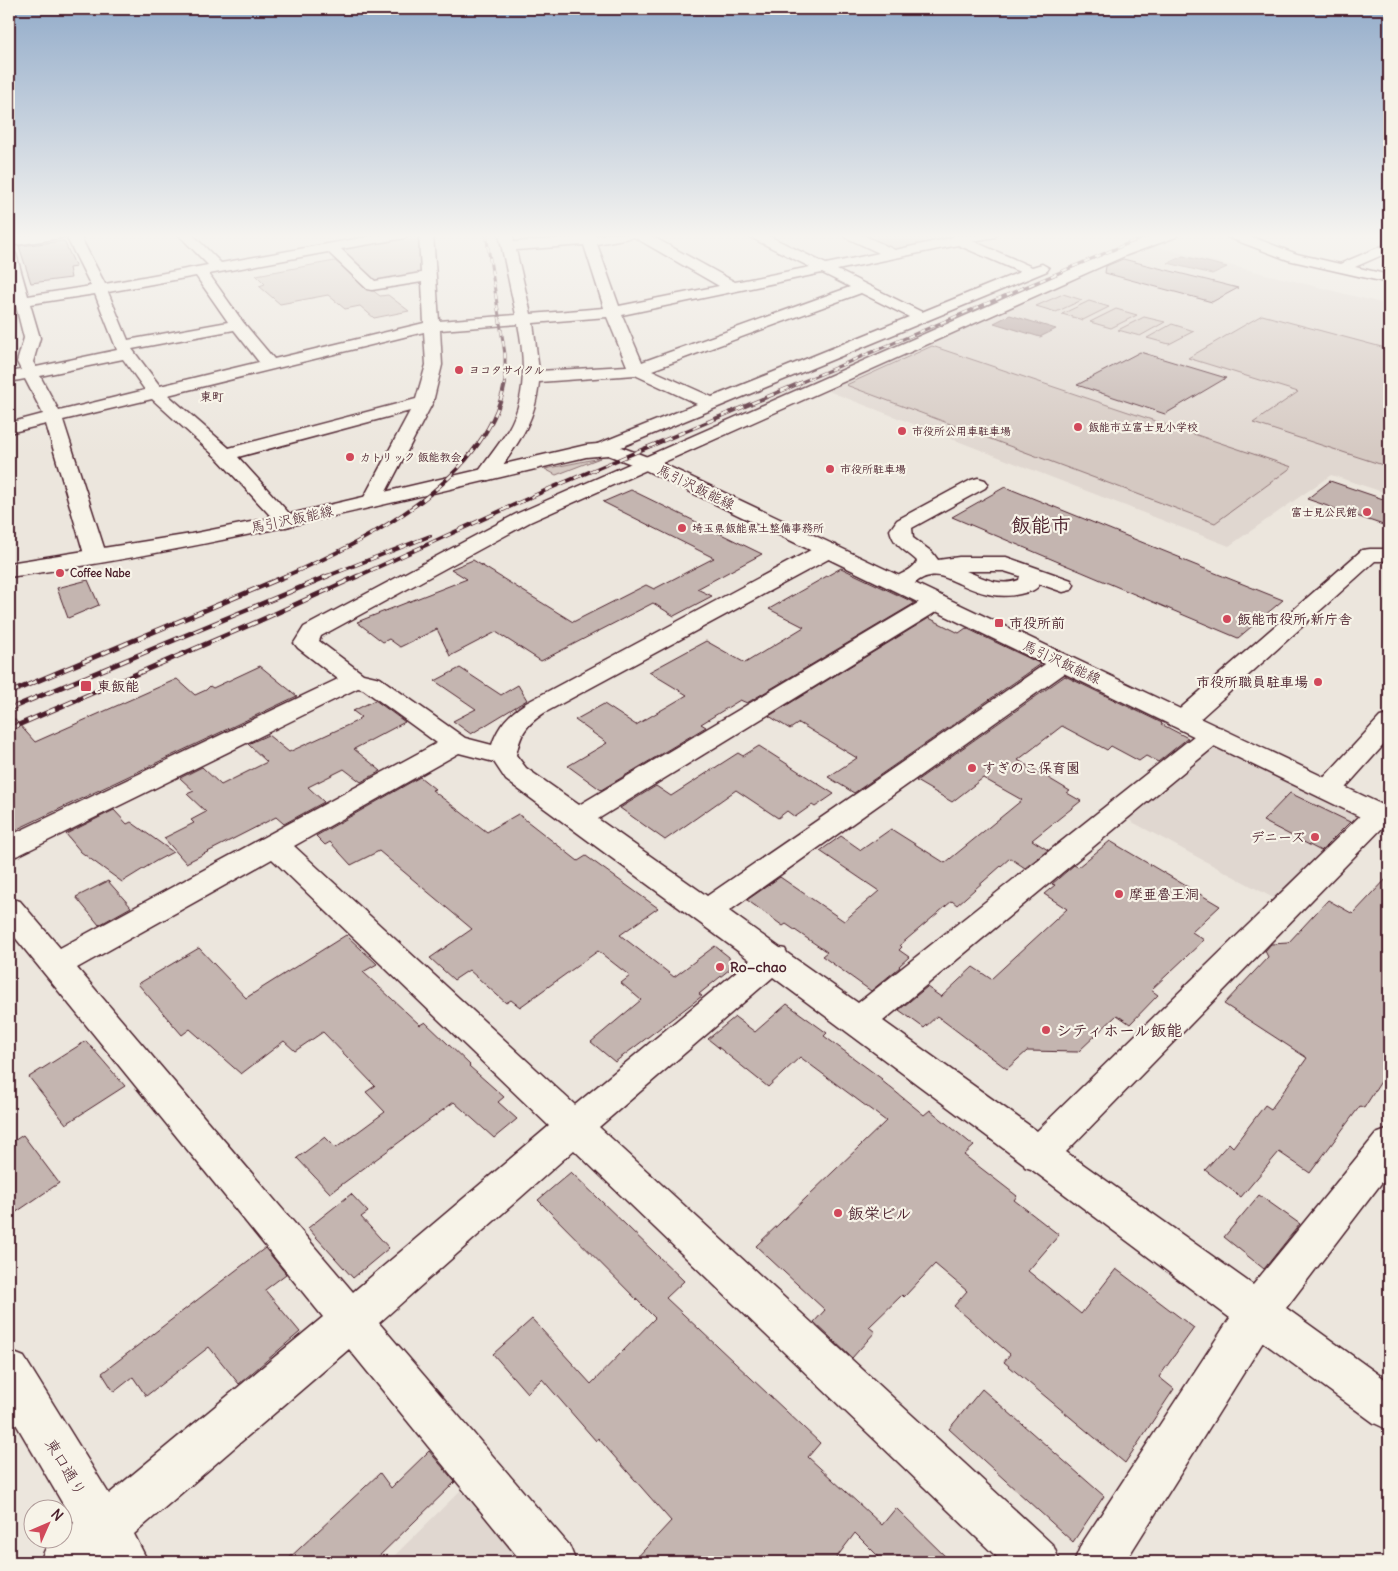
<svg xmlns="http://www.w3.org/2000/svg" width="1398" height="1571" viewBox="0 0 1398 1571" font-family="Delius,'Klee One',sans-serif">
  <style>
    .built { fill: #e0d7d0 }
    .green { fill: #d5c9c2; stroke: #907476 }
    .water { fill: #b39f9d; stroke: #896c6f }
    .building { fill: #c4b5b0; stroke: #4a1f2b }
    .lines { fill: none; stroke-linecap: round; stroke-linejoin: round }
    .minor-casing { stroke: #4a1f2b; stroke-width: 3 }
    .major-casing { stroke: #4a1f2b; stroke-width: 3 }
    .minor { fill: #f7f3e8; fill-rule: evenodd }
    .major { fill: #f7f3e8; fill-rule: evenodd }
    .rail-far2-casing { stroke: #4a1f2b; stroke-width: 3 }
    .rail-far1-casing { stroke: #4a1f2b; stroke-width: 4 }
    .rail-casing { stroke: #4a1f2b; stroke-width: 5 }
    .rail-far2 { stroke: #f7f3e8; stroke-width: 2; stroke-dasharray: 6; stroke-linecap: butt }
    .rail-far1 { stroke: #f7f3e8; stroke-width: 2.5; stroke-dasharray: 8; stroke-linecap: butt }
    .rail { stroke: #f7f3e8; stroke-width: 3; stroke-dasharray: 10; stroke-linecap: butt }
    .poi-dot { fill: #d1495b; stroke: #f7f3e8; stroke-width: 2 }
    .labels { text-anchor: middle; stroke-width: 4.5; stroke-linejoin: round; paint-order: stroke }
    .far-poi-label { font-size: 11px; font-weight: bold; fill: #4a1f2b; stroke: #f7f3e8; text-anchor: start }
    .far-neighbourhood-label { font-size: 12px; font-weight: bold; fill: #4a1f2b; stroke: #f7f3e8 }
    .street-label { font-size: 14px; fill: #4a1f2b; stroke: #f7f3e8 }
    .poi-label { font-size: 14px; font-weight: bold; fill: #4a1f2b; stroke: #f7f3e8; text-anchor: start }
    .near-poi-label { font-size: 16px; font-weight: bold; fill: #4a1f2b; stroke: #f7f3e8; text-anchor: start }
    .near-street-label { font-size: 16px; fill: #4a1f2b; stroke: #f7f3e8 }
    .far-town-label { font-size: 20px; font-weight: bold; fill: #4a1f2b; stroke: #f7f3e8 }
  </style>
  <rect width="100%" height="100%" fill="#ece6dd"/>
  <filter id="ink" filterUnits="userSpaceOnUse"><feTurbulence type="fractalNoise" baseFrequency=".02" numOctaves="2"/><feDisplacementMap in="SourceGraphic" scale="10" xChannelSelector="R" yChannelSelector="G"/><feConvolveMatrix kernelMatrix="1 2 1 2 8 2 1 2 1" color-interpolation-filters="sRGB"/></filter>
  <g filter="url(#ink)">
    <path class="built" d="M1150,245L1389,305V494L1331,475L1229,546L823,389Z
      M1212,744L1365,818L1279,901L1123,817Z
      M469,1482L535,1562H388Z"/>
    <path class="green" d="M405,234H426L429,276L372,286L331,247Z
      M850,234H945L960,240L893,254Z
      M335,261L380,296L388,295L409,311L374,318L360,306L345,309L328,295L280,304L259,286L265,284L256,275Z
      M1063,294L1082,300L1056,312L1036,306Z
      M1089,301L1109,307L1083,320L1062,314Z
      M1116,309L1137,315L1111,328L1090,322Z
      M1262,315L1389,349V467L1253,423L1298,392L1188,358Z
      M1144,317L1165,322L1140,336L1118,330Z
      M1172,324L1194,331L1169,344L1147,338Z
      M932,346L1292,467L1215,523L846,385Z
      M600,458L556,475L545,469Z"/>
    <path class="water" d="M1183,256L1227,267L1212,274L1168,263Z
      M1010,315L1056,329L1040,337L994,323Z"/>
    <path class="building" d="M64,241L76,267L69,268L71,278L31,283L19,246Z
      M1123,259L1238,288L1212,302L1105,273L1106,266Z
      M1140,352L1226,378L1165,414L1077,385Z
      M1330,481L1389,501V527L1307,499Z
      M1005,487L1181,558L1180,559L1283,600L1238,638L952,517Z
      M631,490L762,554L697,589L712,596L674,616L653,603L541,661L496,632L450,656L437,629L400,647L389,639L383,642L357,622L467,579L451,569L473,560L573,622L646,585L654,589L714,558L603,502Z
      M841,568L915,603L747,703L740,700L701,724L706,727L601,790L568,766L607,743L575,720L604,704L636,725L687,695L649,672L706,641L745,663L804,627L769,609Z
      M88,580L99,605L68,618L57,588Z
      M929,618L959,633L966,628L1041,664L854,793L828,777L857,758L799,723L790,729L769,716Z
      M260,666L297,696L9,833V713L35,742L177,679L195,695L206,690L210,686L213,688Z
      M460,668L501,695L518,685L527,700L471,734L453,721L476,709L435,681Z
      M1065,676L1162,723L1161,724L1188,738L1158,762L1146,756L1139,761L1111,746L1107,750L1062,726L1018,760L1070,791L1067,793L1081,801L1032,840L1048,850L1025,868L1010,858L957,905L952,901L900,945L902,947L899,950L909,957L899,966L900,967L871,991L822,956L827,952L786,924L783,926L747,900L780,877L844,921L879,891L820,851L841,836L861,850L891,829L945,863L1022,800L983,778L952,802L916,781Z
      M375,700L405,722L354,749L381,771L361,782L344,769L308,787L324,802L284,824L276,817L186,863L164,838L194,823L191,820L206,812L187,794L194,791L180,778L202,767L221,785L267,762L248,744L268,735L289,752L359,720L358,719L361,717L353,711Z
      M759,746L834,794L815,807L812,805L795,817L787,811L778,818L736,790L665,840L620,808L656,786L671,796L738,753L743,756Z
      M420,777L435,789L432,790L487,832L518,814L578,861L586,856L658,908L620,935L674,977L715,946L729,957L730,969L699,994L702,996L615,1062L591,1042L641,1000L621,983L630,976L598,951L520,1007L511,1000L506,1003L469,970L454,980L430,958L472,929L379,851L351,865L330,842L325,845L316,836Z
      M1290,793L1350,822L1321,851L1263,821Z
      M114,810L127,824L131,822L173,852L156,861L122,882L81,852L66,834Z
      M1110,841L1220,906L1192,932L1204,940L1151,990L1158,995L1130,1024L1117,1015L1078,1052L1027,1051L1007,1069L937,1016L924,1028L899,1010L927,987L941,997L973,967L991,979L1067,909L1044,894L1055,885L1052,884L1074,865L1078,867Z
      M1389,876V1069L1364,1108L1360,1106L1310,1173L1279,1152L1241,1197L1205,1170L1229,1143L1233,1147L1265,1105L1271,1109L1307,1058L1224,1004L1268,957L1265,951L1271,944L1288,943L1328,900L1353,914Z
      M108,881L131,907L99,925L76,897Z
      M346,935L377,964L363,972L420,1025L425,1022L470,1065L469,1066L504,1097L498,1102L517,1119L494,1138L454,1102L330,1193L297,1158L325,1137L336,1148L385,1112L366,1092L375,1086L323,1032L295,1051L284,1041L241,1074L190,1029L182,1035L138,984L199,948L246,998Z
      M787,1004L827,1033L824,1036L882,1079L881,1080L924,1115L930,1110L974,1146L964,1155L1017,1196L1014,1200L1059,1235L1028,1271L1081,1314L1116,1269L1194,1328L1159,1377L1174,1389L1125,1463L1004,1362L1010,1354L954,1306L967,1291L935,1264L904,1297L902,1295L869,1327L875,1332L852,1358L814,1322L825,1310L756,1246L886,1121L800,1057L768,1087L708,1039L735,1017L755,1032Z
      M86,1041L125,1086L66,1124L29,1077Z
      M23,1135L59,1183L9,1217V1144Z
      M571,1172L684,1281L666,1298L820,1443L808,1457L882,1525L896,1508L951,1562H884L855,1533L833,1562H633L671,1521L598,1438L596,1441L542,1379L527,1393L493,1354L532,1319L591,1384L655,1318L538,1200Z
      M351,1194L368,1212L361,1217L389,1248L353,1278L308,1228Z
      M1259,1195L1300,1224L1264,1269L1224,1237Z
      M265,1248L286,1274L265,1290L300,1332L239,1384L209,1347L146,1396L133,1377L114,1392L102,1373Z
      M982,1389L1104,1496L1073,1542L949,1429Z
      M429,1451L455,1482L373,1562H285L380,1473L391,1488Z"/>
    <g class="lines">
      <g class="minor-casing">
        <path id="minor" d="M65,234H79L105,284L208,265L178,234H192L221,263L383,234H412L405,238L341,249L375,281L421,273L419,234H433L439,321L516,315L499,234H513L514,242L582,237L580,234H594V236L606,234H648L735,282L810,267L750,237L748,234H765L826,264L879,253L845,237L843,234H861L895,250L950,238L956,235L997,234L995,237L973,241L1032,267L1042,264L1049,268L1047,271L602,455L595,453L593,449L595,445L697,404L635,375L539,382C535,424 517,444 494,478L487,480L480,478L477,474C487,459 499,445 508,430C527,398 525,358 518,324L440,330L442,365L433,402L379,505L372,507L365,505L362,501L410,411L238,457L296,521L293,525L286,527L279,525L218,459L152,399L63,420L106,554L103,559L95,560L87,559L84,554L46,424L9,433V423L43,414L25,379L9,382V372L21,370L17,362L24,338L16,306L9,307V299L14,298L9,279V250L14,251L16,254L28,296L91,286ZM634,237L719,286L619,306L597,244ZM584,245L604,308L531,314L516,250ZM958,245L1020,272L922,312L837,270ZM328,252L367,289L372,290L422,282L424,323L274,359L243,322L209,274ZM822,273L850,287L642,362L622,315ZM196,276L228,322L128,340L108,292ZM861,293L909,317L712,397L652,370ZM95,294L117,350L36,367L33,362L40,338L30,304ZM607,317L627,366L539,371L533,323ZM234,330L259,362L160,386L132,349ZM424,332L426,365L416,399L229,448L168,395ZM123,359L145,390L59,411L40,376Z
          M1158,234H1178L1176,237L1127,255L530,522L321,636L319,641L363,674L380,678L465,738L492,745C498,725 510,713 526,703L820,545L828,544L836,545L839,550L836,555L544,713C525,726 521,733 516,755L526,768L579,805L928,597L936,595L944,597L947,602L944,607L598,819L707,896L1054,658L1063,656L1072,658L1075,663L1072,668L729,911L780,948L785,949L787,953L858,1003L1204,728L1213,726L1222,728L1226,734L1222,740L883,1021L1037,1131L1369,807L1379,804L1389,807V821L1066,1152L1253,1285L1376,1134L1389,1129V1173L1286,1308L1389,1382V1430L1374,1423L1263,1342L1125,1562H1074L1081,1545L1230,1318L1031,1169L1025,1167L1023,1163L773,977L599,1127L1053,1545L1060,1562H1002L574,1150L379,1323L569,1545L576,1562H522L349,1349L134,1534L148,1562H40C45,1550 48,1538 62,1538V1532L74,1523L9,1412V1351L24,1357L109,1494L323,1317L9,930V898L20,901L60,948L437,743L363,689L358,688L19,855L9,858V836L338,679L298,648L294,643L304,627L516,514L1117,249ZM459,753L494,762L506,780L750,960L575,1105L294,846ZM272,859L549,1126L353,1292L77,968Z
          M1225,234H1244L1297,254L1340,264L1389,243V252L1355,267L1389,275V283L1288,260L1227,237Z
          M978,478L985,480L988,484L985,488L912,528L913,538L932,552L938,560L959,557H1006L1071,580L1074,585L1071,590L1063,592L1040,584C1036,591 1028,592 1020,594C998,599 980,593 960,584C951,580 940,574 930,576C914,578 911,594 891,589L888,584C895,574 913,572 917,561C906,550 894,547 890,530L897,520L971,480ZM966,571H1004L1020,576L1019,580C999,587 984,578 966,571Z
          M1370,549H1389V561H1375L1192,726L1183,728L1174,726L1170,720L1174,714L1362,550Z
          M1389,715V739L1338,796L1328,799L1318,796L1314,790L1318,784L1380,717Z"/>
      </g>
      <g class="major-casing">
        <path id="major" d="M35,234H68L61,238L9,246V238Z
          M610,443L653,459L1389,808V829L1379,826L639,467L608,455L586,457C395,502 204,550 9,577V563L191,534L286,515L586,445Z"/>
      </g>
      <use href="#minor" class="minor"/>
      <use href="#major" class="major"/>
      <g class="rail-far2-casing">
        <path id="rail-far2" d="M486,234L505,354V384
          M797,384L1150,234"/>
      </g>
      <g class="rail-far1-casing">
        <path id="rail-far1" d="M283,577C367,542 486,480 505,383
          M325,577L430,536
          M356,577L551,488L800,383"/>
      </g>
      <g class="rail-casing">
        <path id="rail" d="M9,693L286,576
          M9,709L328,576
          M9,729L259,621L358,576"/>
      </g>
      <use href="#rail-far2" class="rail-far2"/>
      <use href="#rail-far1" class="rail-far1"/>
      <use href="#rail" class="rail"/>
    </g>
  </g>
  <linearGradient id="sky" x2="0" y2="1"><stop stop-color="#93acca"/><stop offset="0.52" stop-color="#f6f4f0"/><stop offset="1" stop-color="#f6f4f0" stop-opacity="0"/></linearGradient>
  <rect width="1398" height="454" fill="url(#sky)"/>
  <g class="poi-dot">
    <circle cx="459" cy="370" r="5"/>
    <circle cx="1078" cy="427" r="5"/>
    <circle cx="902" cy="431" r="5"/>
    <circle cx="350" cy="457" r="5"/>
    <circle cx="830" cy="469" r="5"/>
    <circle cx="1367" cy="512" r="5"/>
    <circle cx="682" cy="528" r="5"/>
    <circle cx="60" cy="573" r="5"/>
    <circle cx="1227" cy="619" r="5"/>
    <rect x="994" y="618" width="10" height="10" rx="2.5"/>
    <circle cx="1318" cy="682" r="5"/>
    <rect x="80" y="680" width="12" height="12" rx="2.5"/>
    <circle cx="972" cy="768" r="5"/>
    <circle cx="1315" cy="837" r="5"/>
    <circle cx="1119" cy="894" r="5"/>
    <circle cx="720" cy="967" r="5"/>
    <circle cx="1046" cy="1030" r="5"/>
    <circle cx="838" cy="1213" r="5"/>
  </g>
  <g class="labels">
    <g class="far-poi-label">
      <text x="469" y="374">ヨコタサイクル</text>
      <text x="1088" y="431">飯能市立富士見小学校</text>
      <text x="912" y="435">市役所公用車駐車場</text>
      <text x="360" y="461">カトリック 飯能教会</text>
      <text x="840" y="473">市役所駐車場</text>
      <text x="1357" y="516" text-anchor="end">富士見公民館</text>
      <text x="692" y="532">埼玉県飯能県土整備事務所</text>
      <text x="70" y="577">Coffee Nabe</text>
    </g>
    <g class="far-neighbourhood-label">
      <text x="212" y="401">東町</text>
    </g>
    <g class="street-label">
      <text transform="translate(696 487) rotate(26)" y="5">馬引沢飯能線</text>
      <text transform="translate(292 519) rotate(-12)" y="5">馬引沢飯能線</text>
      <text transform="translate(1062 662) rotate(25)" y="5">馬引沢飯能線</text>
    </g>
    <g class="poi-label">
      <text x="1237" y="624">飯能市役所 新庁舎</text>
      <text x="1009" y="628">市役所前</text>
      <text x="1308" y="687" text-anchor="end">市役所職員駐車場</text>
      <text x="97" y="691">東飯能</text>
      <text x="982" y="773">すぎのこ保育園</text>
      <text x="1305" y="842" text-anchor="end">デニーズ</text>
      <text x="1129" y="899">摩亜魯王洞</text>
      <text x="730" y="972">Ro−chao</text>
    </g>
    <g class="near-poi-label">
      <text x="1056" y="1036">シティホール飯能</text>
      <text x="848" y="1219">飯栄ビル</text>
    </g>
    <g class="near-street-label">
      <text transform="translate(66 1467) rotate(59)" y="6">東口通り</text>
    </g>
    <g class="far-town-label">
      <text x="1041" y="532">飯能市</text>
    </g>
  </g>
  <rect width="1398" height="1571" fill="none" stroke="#f7f3e8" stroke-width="30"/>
  <rect x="15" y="15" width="1368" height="1541" fill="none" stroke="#4a1f2b" stroke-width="2" filter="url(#ink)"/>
  <g transform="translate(48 1524) rotate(45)"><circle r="24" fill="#f7f3e8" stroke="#b29e9c"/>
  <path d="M0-4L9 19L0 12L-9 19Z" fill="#d1495b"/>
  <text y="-8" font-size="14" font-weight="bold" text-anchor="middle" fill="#4a1f2b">N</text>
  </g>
</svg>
